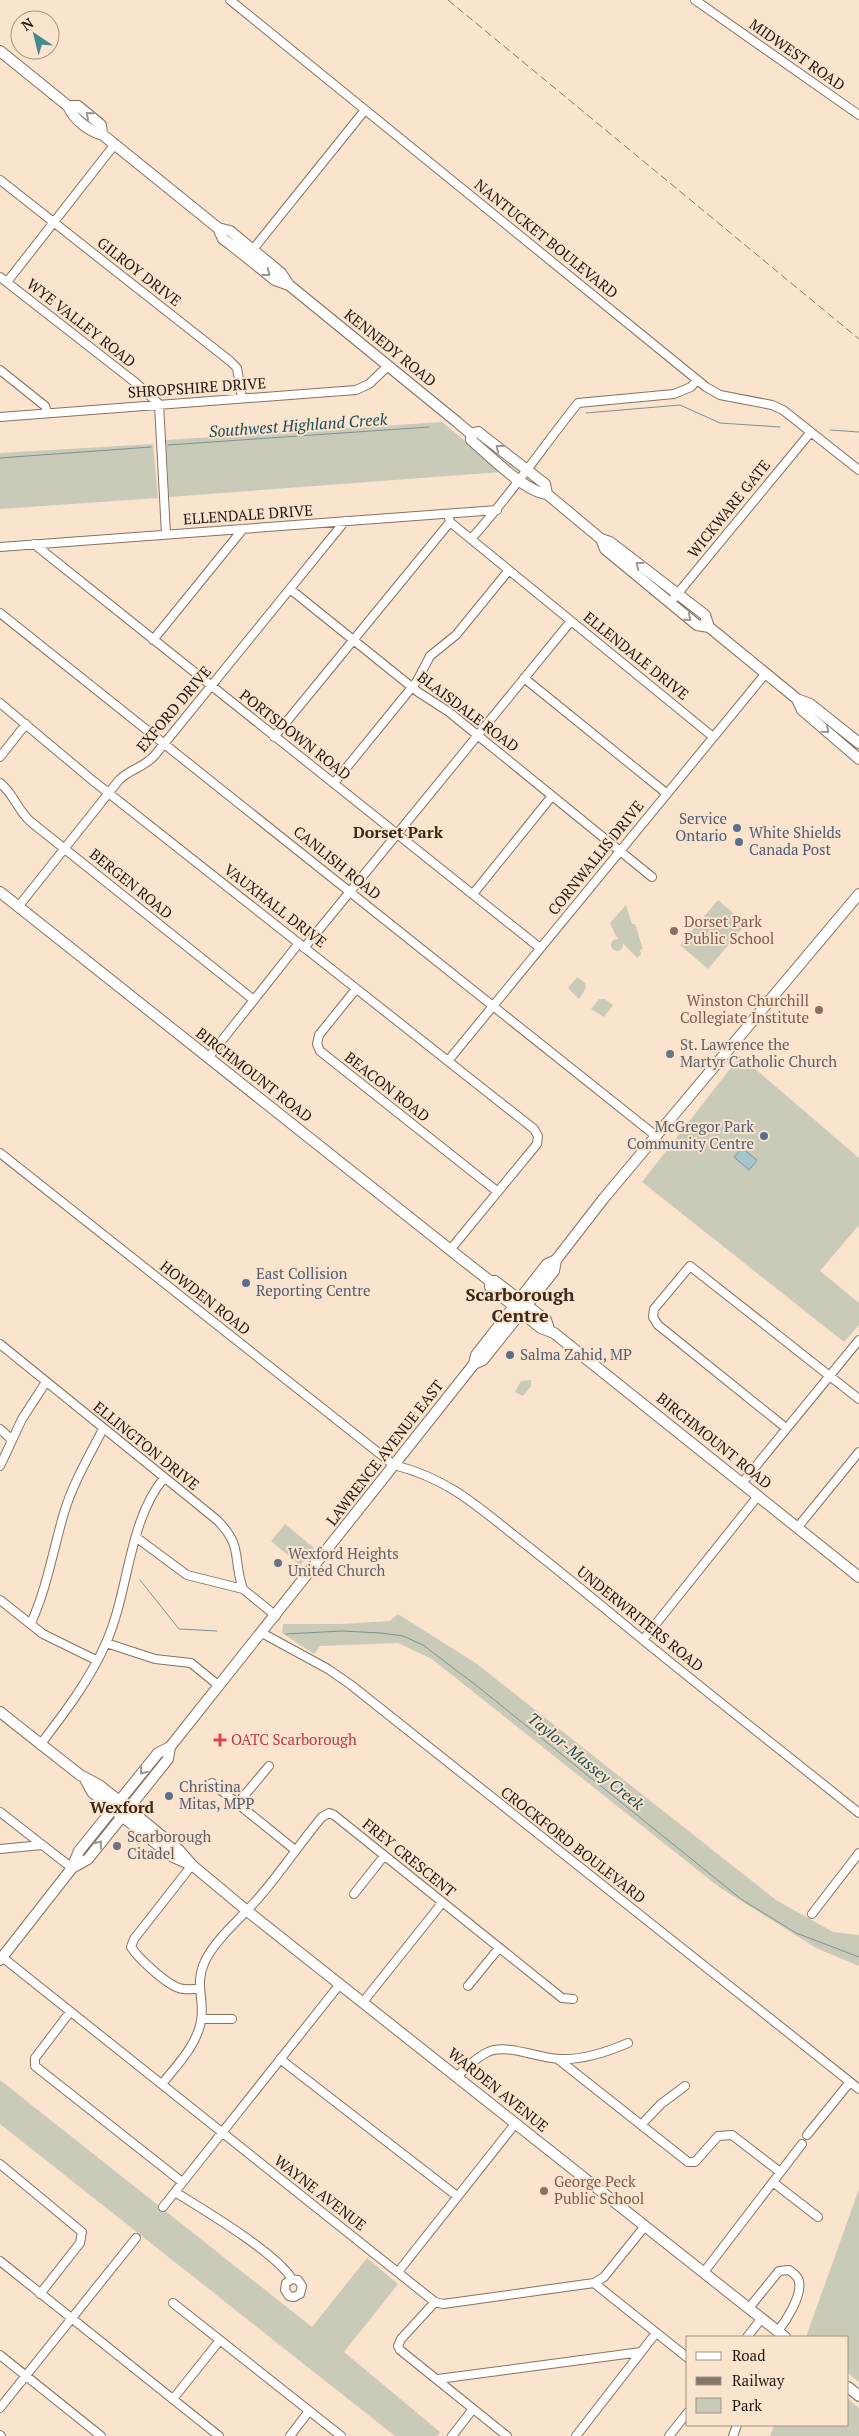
<svg xmlns="http://www.w3.org/2000/svg" width="859" height="2436" viewBox="0 0 859 2436" font-family="'PT Serif',serif">
  <style>
    .green { fill: #c9cab8 }
    .water { fill: #a3c7ce; stroke: #7c9395 }
    .lines { fill: none; stroke-linecap: round; stroke-linejoin: round }
    .stream { stroke: #7c9395; stroke-width: 1 }
    .minor-casing { stroke: #86725f; stroke-width: 10 }
    .major-casing { stroke: #86725f; stroke-width: 12 }
    .minor { stroke: #fff; stroke-width: 8 }
    .major { stroke: #fff; stroke-width: 10 }
    .rail { stroke: #857668; stroke-width: 1; stroke-dasharray: 8 4; stroke-linecap: butt }
    .oneway { stroke: #9b9894 }
    .service-dot { fill: #5c6f8a; stroke: #fbe4ce; stroke-width: 2 }
    .education-dot { fill: #8d6e63; stroke: #fbe4ce; stroke-width: 2 }
    .worship-dot { fill: #6b7280; stroke: #fbe4ce; stroke-width: 2 }
    .health-dot { fill: #e0444e; stroke: #fbe4ce; stroke-width: 2 }
    .labels { text-anchor: middle; stroke-width: 4; stroke-linejoin: round; paint-order: stroke }
    .street-label { font-size: 15px; fill: #211911; stroke: #fbe4ce }
    .service-label { font-size: 15px; fill: #4e5e75; stroke: #fbe4ce; text-anchor: start }
    .education-label { font-size: 15px; fill: #785e54; stroke: #fbe4ce; text-anchor: start }
    .worship-label { font-size: 15px; fill: #5b616d; stroke: #fbe4ce; text-anchor: start }
    .health-label { font-size: 15px; fill: #be3a42; stroke: #fbe4ce; text-anchor: start }
    .water-label { font-size: 16px; font-style: italic; fill: #194d57; stroke: #fbe4ce }
    .neighbourhood-label { font-size: 16px; font-weight: bold; fill: #3a2918; stroke: #fbe4ce }
    .quarter-label { font-size: 18px; font-weight: bold; fill: #3a2918; stroke: #fbe4ce }
  </style>
  <rect width="100%" height="100%" fill="#fbe4ce"/>
  <path class="green" d="M442,422L502,472L169,497L166,440Z
    M153,444L158,498L0,509V453Z
    M718,900L746,924L708,969L680,945Z
    M626,905L632,924H635L643,949L640,950L641,954L637,958L616,936L610,923Z
    M611 945a6 6 0 1 1 12 0a6 6 0 1 1-12 0Z
    M577,977L585,983L586,988L579,999L568,988Z
    M599,999H605L613,1005L604,1017L591,1009Z
    M740,1056L859,1158V1225L820,1271L859,1303V1325L844,1342L642,1182Z
    M531,1380V1386L523,1396L515,1392L521,1381Z
    M285,1524L314,1548L300,1565L271,1541Z
    M398,1614L477,1664L776,1900L833,1932L859,1935V1966L816,1948L719,1887L432,1659L398,1643L320,1646L314,1654L282,1633L283,1624H341L390,1621Z
    M0,2080L312,2327L367,2258L398,2284L344,2352L440,2432L437,2436H395L0,2124Z
    M859,2189V2382L848,2373V2337H806Z
    M848,2399L859,2408V2436H770L774,2425H848Z"/>
  <path class="water" d="M742,1148L757,1160L749,1170L734,1157Z"/>
  <g class="lines">
    <path class="stream" d="M586,413L680,405L720,423L780,427
      M830,430L859,432
      M168,445L429,427
      M0,458L151,447
      M140,1580L179,1629L217,1631
      M286,1634L342,1631L381,1633L403,1636L423,1645L477,1686L741,1899L796,1933L859,1957"/>
    <g class="minor-casing">
      <path id="minor" d="M230,0L706,387L720,395L772,405L783,410L859,470
        M695,0L859,115
        M0,180L230,361L237,368L242,398
        M250,253L365,110
        M0,277L136,383L159,404L166,534
        M7,282L115,144
        M0,370L45,406L47,412
        M0,417L356,390L369,384L388,366
        M450,522L712,736
        M471,539C510,496 542,448 578,403L674,394L691,387L697,380
        M34,544L540,948
        M0,547L497,510
        M290,589L418,692L449,712L652,877
        M674,598L810,433
        M0,613L656,1136
        M153,640L243,529
        M524,678L666,793
        M0,703L92,780L534,1129L538,1136L537,1144L450,1250
        M274,737L450,522L449,518
        M0,757L26,724
        M0,783C14,794 18,811 31,822L254,1000
        M334,783L417,681L430,656L456,635L509,570
        M473,894L552,796
        M18,907L119,780C130,769 145,767 155,755L345,521
        M304,948L571,621
        M356,989L319,1035L317,1044L320,1051L498,1192
        M208,1058L299,943
        M448,1061L766,673
        M0,1153L394,1465C449,1479 477,1506 520,1540C561,1572 602,1606 643,1640C714,1698 787,1755 859,1813
        M0,1344L217,1520C244,1547 232,1558 243,1589
        M786,1428L658,1325L653,1317L654,1309L690,1266L859,1399
        M0,1429L11,1439
        M0,1466L22,1419L46,1382
        M742,1483L859,1340
        M797,1528L859,1452
        M137,1538L187,1575L243,1589L276,1616
        M0,1600L43,1634L96,1660
        M31,1623C47,1588 53,1550 64,1513C73,1483 89,1456 103,1429
        M262,1633L328,1669L351,1685L859,2089
        M643,1640L758,1496
        M106,1643L155,1659L191,1663L218,1685
        M40,1745C65,1712 89,1681 106,1643C129,1592 128,1521 164,1478
        M212,1783L295,1850
        M238,1803L269,1766
        M0,1812L72,1868
        M0,1849L42,1845
        M192,1865L134,1939L131,1947C138,1958 166,1984 179,1988C184,1990 193,1989 199,1989
        M354,1894L384,1856
        M812,1914L859,1853
        M2,1957L435,2302L443,2304L594,2283L604,2277L645,2226
        M468,1986L499,1948
        M363,2002L442,1903
        M70,2012L35,2058V2066L182,2182
        M202,2019H232
        M280,2059L457,2196
        M559,2060L688,2162H695L718,2136L732,2135L780,2172
        M457,2076C467,2068 476,2057 488,2052C507,2043 540,2059 561,2059C584,2060 607,2052 628,2043
        M162,2084C177,2065 197,2045 201,2021C205,1999 194,1985 205,1961C216,1939 238,1921 254,1903C278,1877 299,1844 322,1817L329,1813L334,1815L562,1998L573,1999
        M641,2125L661,2104L685,2086
        M807,2135L850,2082
        M0,2164L82,2232L80,2243L40,2294
        M774,2183L818,2217
        M175,2192C204,2210 275,2252 292,2279L298,2280L302,2286L300,2294L294,2297L289,2296L285,2290L286,2283L292,2279
        M163,2207L340,1984
        M0,2261L219,2436
        M398,2272L515,2124
        M704,2272L802,2144
        M594,2283L688,2358
        M435,2302L401,2339L398,2346L400,2350L507,2436
        M173,2303L341,2436
        M749,2308L779,2271L789,2270C793,2273 799,2277 799,2282C802,2296 786,2321 778,2331
        M747,2337L762,2318
        M0,2355L101,2436
        M438,2379L641,2352
        M173,2399L220,2340
        M0,2408L136,2238
        M0,2435L1,2436
        M290,2436L309,2411
        M452,2436L473,2409
        M576,2436L656,2333
        M669,2436L688,2412
        M733,2436L737,2425"/>
    </g>
    <g class="major-casing">
      <path id="major" d="M0,51L68,106C74,120 89,131 103,135L218,228L223,239L230,244L275,280L289,285
        M68,106H78L101,125L102,134
        M218,228L230,231L281,273L289,285L457,422L471,434V440C489,455 525,492 547,494L601,539L610,542L705,615L709,627L797,699L810,704L859,743
        M471,434L478,432L545,484L547,494
        M601,539L605,549L697,625L709,627
        M797,699L802,710L859,759
        M0,892L463,1260L490,1281H495L546,1320L549,1329
        M490,1281V1287L541,1328L554,1333L859,1577
        M474,1364L483,1360L554,1271L556,1260L604,1198L859,894
        M0,1712L80,1775L99,1785L119,1801L179,1850L192,1865L246,1910L785,2337
        M85,1779L92,1792L173,1857L189,1864
        M72,1868L88,1859L168,1759L170,1747L474,1364L476,1355L547,1264L556,1260
        M0,1960L72,1868L79,1851L158,1753L170,1747
        M848,2387L859,2396"/>
    </g>
    <use href="#minor" class="minor"/>
    <use href="#major" class="major"/>
    <path class="rail" d="M448,0L859,339"/>
  </g>
  <defs><path id="oneway-chevron" d="M-2-3.5L2.5 0L-2 3.5" fill="none" stroke-width="1.6" stroke-linecap="round" stroke-linejoin="round" transform="scale(1.25)"/></defs>
  <g class="oneway">
    <use href="#oneway-chevron" transform="translate(89 115) rotate(-140)"/>
    <use href="#oneway-chevron" transform="translate(267 273) rotate(38)"/>
    <use href="#oneway-chevron" transform="translate(499 448) rotate(-142)"/>
    <use href="#oneway-chevron" transform="translate(639 565) rotate(-142)"/>
    <use href="#oneway-chevron" transform="translate(688 618) rotate(39)"/>
    <use href="#oneway-chevron" transform="translate(826 730) rotate(39)"/>
    <use href="#oneway-chevron" transform="translate(143 1771) rotate(129)"/>
    <use href="#oneway-chevron" transform="translate(99 1844) rotate(-51)"/>
  </g>
  <g class="service-dot">
    <circle cx="737" cy="828" r="5"/>
    <circle cx="739" cy="842" r="5"/>
    <circle cx="764" cy="1136" r="5"/>
    <circle cx="246" cy="1283" r="5"/>
    <circle cx="510" cy="1355" r="5"/>
    <circle cx="169" cy="1796" r="5"/>
  </g>
  <g class="education-dot">
    <circle cx="674" cy="931" r="5"/>
    <circle cx="819" cy="1010" r="5"/>
    <circle cx="544" cy="2191" r="5"/>
  </g>
  <g class="worship-dot">
    <circle cx="670" cy="1054" r="5"/>
    <circle cx="278" cy="1563" r="5"/>
    <circle cx="117" cy="1846" r="5"/>
  </g>
  <path class="health-dot" d="M217.5 1732.5h5v5h5v5h-5v5h-5v-5h-5v-5h5z"/>
  <g class="labels">
    <g class="street-label">
      <text transform="translate(797 55) rotate(35)" y="5">MIDWEST ROAD</text>
      <text transform="translate(546 239) rotate(39)" y="5">NANTUCKET BOULEVARD</text>
      <text transform="translate(139 272) rotate(38)" y="5">GILROY DRIVE</text>
      <text transform="translate(81 323) rotate(38)" y="5">WYE VALLEY ROAD</text>
      <text transform="translate(390 348) rotate(39)" y="5">KENNEDY ROAD</text>
      <text transform="translate(197 388) rotate(-4)" y="5">SHROPSHIRE DRIVE</text>
      <text transform="translate(729 509) rotate(-51)" y="5">WICKWARE GATE</text>
      <text transform="translate(248 515) rotate(-4)" y="5">ELLENDALE DRIVE</text>
      <text transform="translate(636 656) rotate(39)" y="5">ELLENDALE DRIVE</text>
      <text transform="translate(174 709) rotate(-50)" y="5">EXFORD DRIVE</text>
      <text transform="translate(468 712) rotate(37)" y="5">BLAISDALE ROAD</text>
      <text transform="translate(295 735) rotate(38)" y="5">PORTSDOWN ROAD</text>
      <text transform="translate(596 858) rotate(-51)" y="5">CORNWALLIS DRIVE</text>
      <text transform="translate(337 863) rotate(39)" y="5">CANLISH ROAD</text>
      <text transform="translate(131 884) rotate(39)" y="5">BERGEN ROAD</text>
      <text transform="translate(275 906) rotate(38)" y="5">VAUXHALL DRIVE</text>
      <text transform="translate(254 1075) rotate(38)" y="5">BIRCHMOUNT ROAD</text>
      <text transform="translate(387 1087) rotate(38)" y="5">BEACON ROAD</text>
      <text transform="translate(205 1298) rotate(38)" y="5">HOWDEN ROAD</text>
      <text transform="translate(714 1441) rotate(39)" y="5">BIRCHMOUNT ROAD</text>
      <text transform="translate(146 1446) rotate(39)" y="5">ELLINGTON DRIVE</text>
      <text transform="translate(385 1453) rotate(-52)" y="5">LAWRENCE AVENUE EAST</text>
      <text transform="translate(640 1619) rotate(39)" y="5">UNDERWRITERS ROAD</text>
      <text transform="translate(573 1845) rotate(38)" y="5">CROCKFORD BOULEVARD</text>
      <text transform="translate(409 1858) rotate(39)" y="5">FREY CRESCENT</text>
      <text transform="translate(498 2090) rotate(39)" y="5">WARDEN AVENUE</text>
      <text transform="translate(320 2193) rotate(38)" y="5">WAYNE AVENUE</text>
    </g>
    <g class="service-label">
      <text x="727" y="824" text-anchor="end">Service<tspan x="727" dy="17">Ontario</tspan></text>
      <text x="749" y="838">White Shields<tspan x="749" dy="17">Canada Post</tspan></text>
      <text x="754" y="1132" text-anchor="end">McGregor Park<tspan x="754" dy="17">Community Centre</tspan></text>
      <text x="256" y="1279">East Collision<tspan x="256" dy="17">Reporting Centre</tspan></text>
      <text x="520" y="1360">Salma Zahid, MP</text>
      <text x="179" y="1792">Christina<tspan x="179" dy="17">Mitas, MPP</tspan></text>
    </g>
    <g class="education-label">
      <text x="684" y="927">Dorset Park<tspan x="684" dy="17">Public School</tspan></text>
      <text x="809" y="1006" text-anchor="end">Winston Churchill<tspan x="809" dy="17">Collegiate Institute</tspan></text>
      <text x="554" y="2187">George Peck<tspan x="554" dy="17">Public School</tspan></text>
    </g>
    <g class="worship-label">
      <text x="680" y="1050">St. Lawrence the<tspan x="680" dy="17">Martyr Catholic Church</tspan></text>
      <text x="288" y="1559">Wexford Heights<tspan x="288" dy="17">United Church</tspan></text>
      <text x="127" y="1842">Scarborough<tspan x="127" dy="17">Citadel</tspan></text>
    </g>
    <g class="health-label">
      <text x="231" y="1745">OATC Scarborough</text>
    </g>
    <g class="water-label">
      <text transform="translate(298 425) rotate(-4)" y="6">Southwest Highland Creek</text>
      <text transform="translate(586 1761) rotate(39)" y="6">Taylor-Massey Creek</text>
    </g>
    <g class="neighbourhood-label">
      <text x="398" y="838">Dorset Park</text>
      <text x="122" y="1813">Wexford</text>
    </g>
    <g class="quarter-label">
      <text x="520" y="1301">Scarborough<tspan x="520" dy="21">Centre</tspan></text>
    </g>
  </g>
  <rect x="686" y="2336" width="162" height="90" fill="#fbe4ce" stroke="#a49382"/>
  <rect x="696" y="2352" width="25" height="8" fill="#ffffff" stroke="#a49382"/>
  <text x="732" y="2361" font-size="15" fill="#211911">Road</text>
  <rect x="696" y="2377" width="25" height="8" fill="#857668" stroke="#a49382"/>
  <text x="732" y="2386" font-size="15" fill="#211911">Railway</text>
  <rect x="696" y="2398" width="25" height="15" fill="#c9cab8" stroke="#a49382"/>
  <text x="732" y="2411" font-size="15" fill="#211911">Park</text>
  <g transform="translate(35 35) rotate(325)"><circle r="24" fill="#fbe4ce" stroke="#a49382"/>
  <path d="M0-4L9 19L0 12L-9 19Z" fill="#438a93"/>
  <text y="-8" font-size="14" font-weight="bold" text-anchor="middle" fill="#211911">N</text>
  </g>
</svg>
